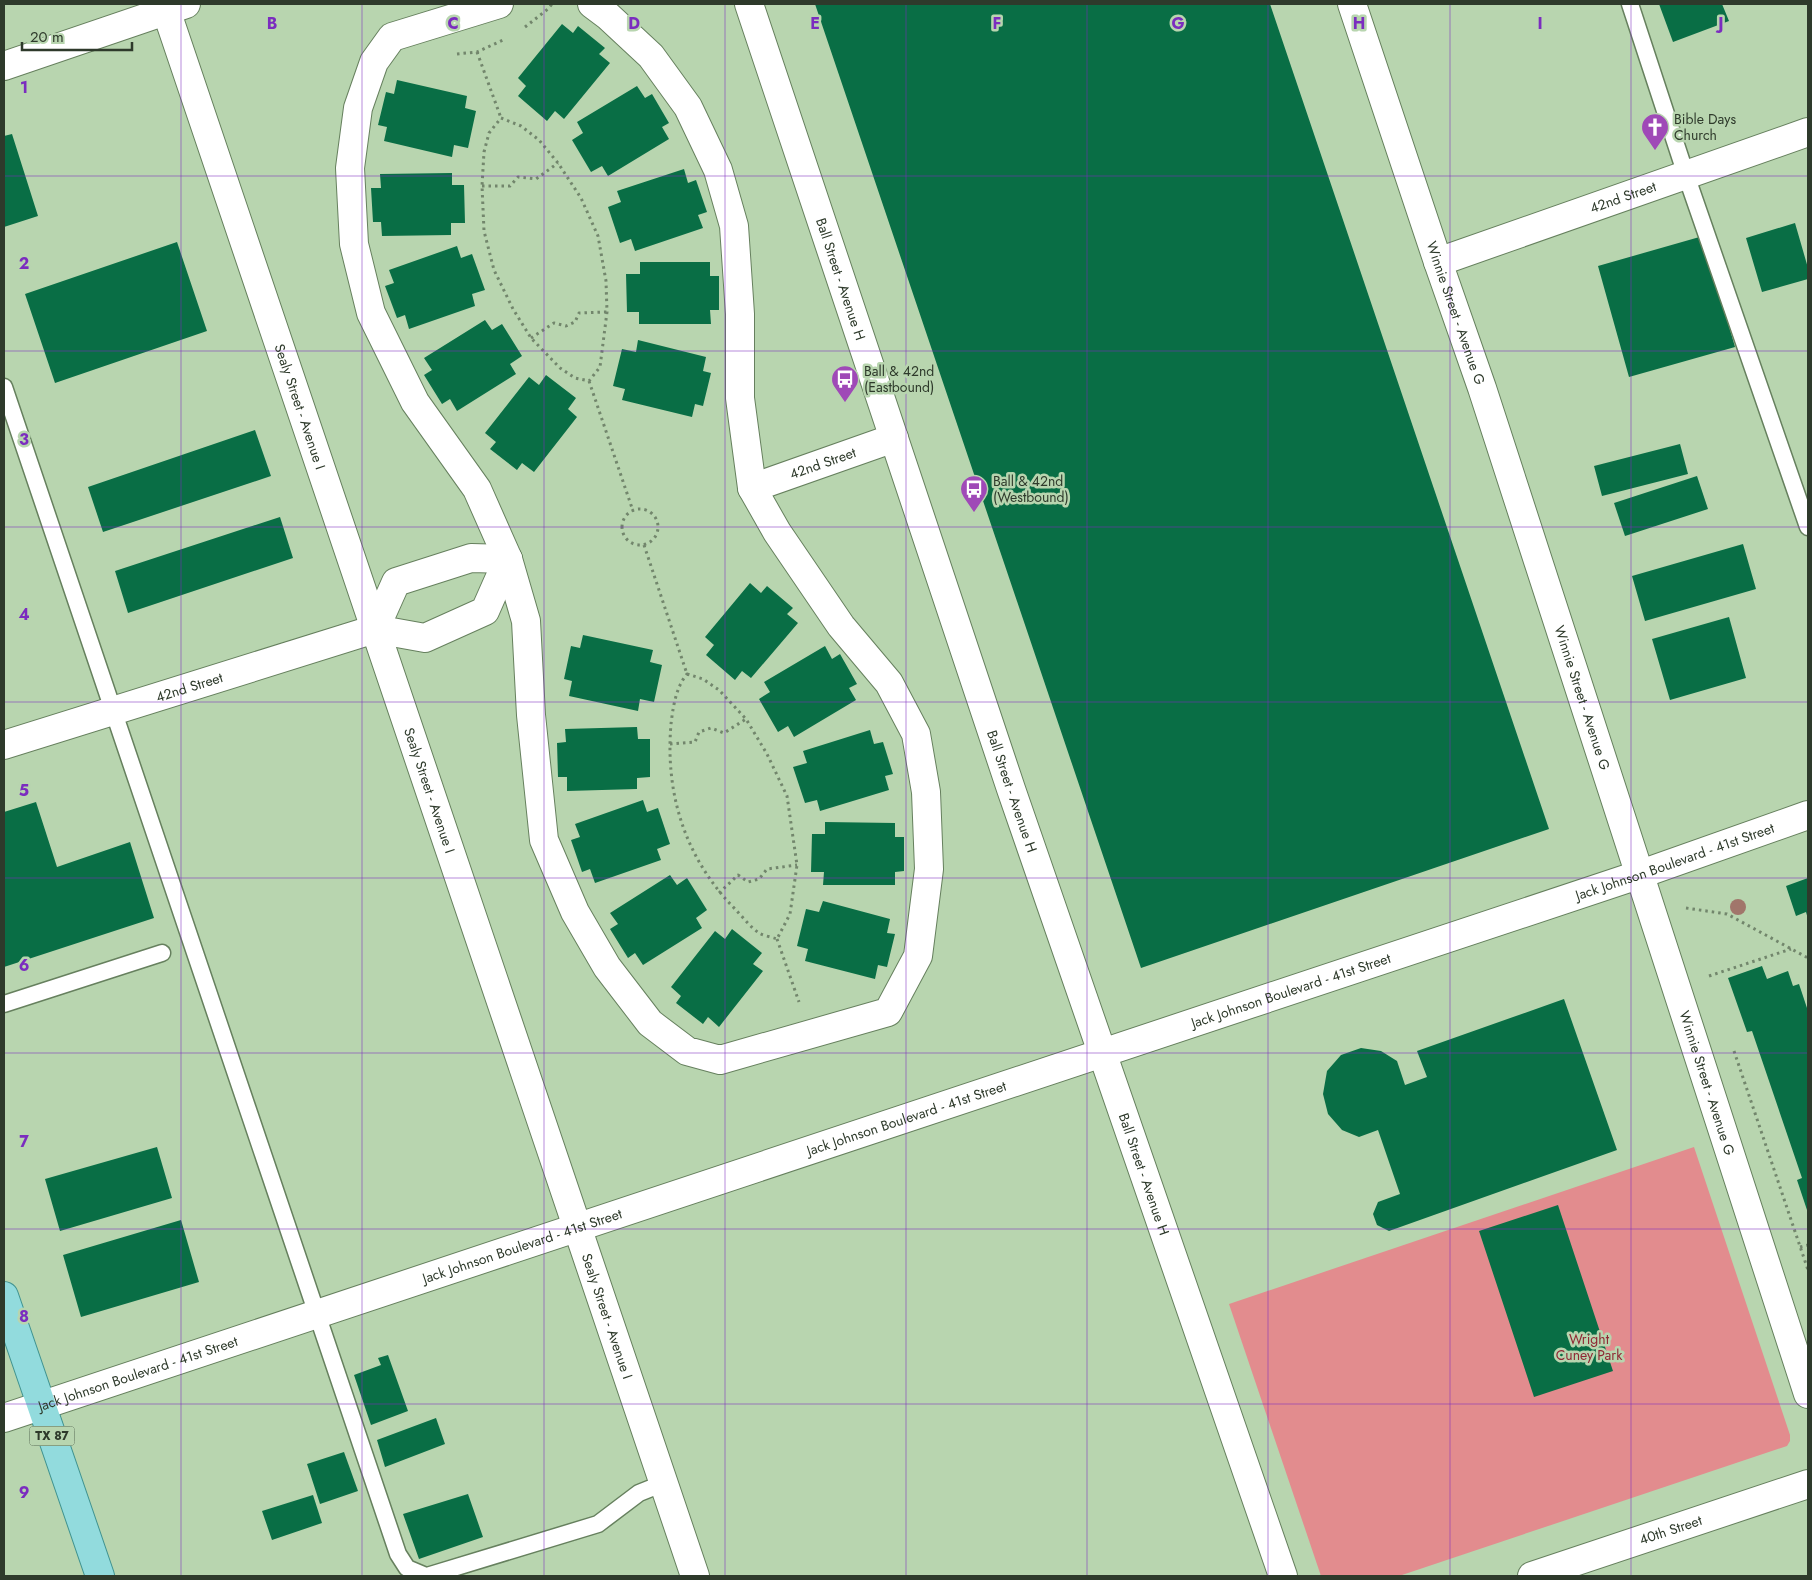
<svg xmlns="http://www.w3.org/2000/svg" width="1812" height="1580" viewBox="0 0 1812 1580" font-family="Jost,sans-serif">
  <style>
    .green { fill: #e28c8e }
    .building { fill: #096e45 }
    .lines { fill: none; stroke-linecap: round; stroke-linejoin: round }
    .service-casing { stroke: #66805e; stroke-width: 19 }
    .minor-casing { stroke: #66805e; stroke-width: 30 }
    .tertiary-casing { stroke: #66805e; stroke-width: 30 }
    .primary-casing { stroke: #409390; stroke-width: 30 }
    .path { stroke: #72866c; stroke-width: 3; stroke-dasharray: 2.5 4; stroke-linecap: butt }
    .service { stroke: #fff; stroke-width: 16 }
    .minor { stroke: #fff; stroke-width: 28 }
    .tertiary { stroke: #fff; stroke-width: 28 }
    .primary { stroke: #92dbdd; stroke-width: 28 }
    .tree { fill: #a1766b }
    .grid { fill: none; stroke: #7b2cbf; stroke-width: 1; stroke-opacity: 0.55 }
    .labels { text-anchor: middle; stroke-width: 5; stroke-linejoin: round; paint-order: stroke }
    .shield { fill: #b8d5af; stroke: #576853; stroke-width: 1 }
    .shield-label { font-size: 12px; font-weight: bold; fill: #2e3a2b }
    .poi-label { font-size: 14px; fill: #2e3a2b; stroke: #b8d5af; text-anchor: start }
    .street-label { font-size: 14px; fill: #2e3a2b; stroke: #b8d5af }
    .park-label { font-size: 14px; fill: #8f2834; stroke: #b8d5af }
    .grid-label { font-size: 16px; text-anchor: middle; font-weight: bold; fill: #7b2cbf; stroke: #b8d5af; stroke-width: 5; stroke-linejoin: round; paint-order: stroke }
  </style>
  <rect width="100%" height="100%" fill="#b8d5af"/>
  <path class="green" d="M1694,1147L1790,1435V1441L1787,1446L1399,1576H1321L1229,1304Z"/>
  <path class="building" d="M815,4H1270L1549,829L1141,968Z
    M1659,4H1722L1729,21L1673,42Z
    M562,24L573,33L578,26L605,48L599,54L610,63L564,119L555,111L547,121L518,96L526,86L518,78Z
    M397,80L467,96L465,108L476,111L468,148L454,145L452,157L384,141L387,127L378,125L386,92L394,94Z
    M637,86L645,98L652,94L669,123L662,127L669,139L608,176L602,166L591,172L572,140L583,133L577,122Z
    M12,134L38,216L4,227V136Z
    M684,169L688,183L696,180L707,212L698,215L703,228L635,251L631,239L620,243L608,207L621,202L617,191Z
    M452,173V185H464L465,223H451V235L382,236L381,222H373L371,188H381L380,174Z
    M1795,223L1808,268V279L1762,292L1746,238Z
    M1703,236L1735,347L1629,377L1598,266Z
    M177,242L207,331L55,383L25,294Z
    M457,246L461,258L472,254L485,290L472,294L475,306L409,329L405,315L397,318L385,286L394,283L389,270Z
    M640,262H710V276H719V310H710L711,324H639V312H627L626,274H640Z
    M485,320L492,330L502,324L522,356L510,364L516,374L457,411L450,399L442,404L424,375L432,370L424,358Z
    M638,340L706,357L703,371L711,373L703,406L695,404L692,417L622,400L625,389L613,386L622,349L636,352Z
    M546,375L576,398L568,409L577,417L534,472L522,463L517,470L490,449L496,442L485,433L529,377L539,385Z
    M255,430L271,476L103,532L88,487Z
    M1680,444L1688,474L1602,496L1594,466Z
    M1697,476L1708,509L1625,536L1614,503Z
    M280,517L293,558L128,613L115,571Z
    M1743,544L1756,589L1645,621L1632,576Z
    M750,583L761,593L767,586L793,608L787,614L798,623L751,678L742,671L735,680L706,655L714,645L705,637Z
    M1729,617L1746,678L1670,700L1652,639Z
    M583,635L653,650L650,662L662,665L654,702L640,699L638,711L569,696L572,681L564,679L571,646L580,648Z
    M825,646L832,659L840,654L857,684L849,688L856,700L794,737L788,726L778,732L759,699L770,692L764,682Z
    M637,727L638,739H650V777L637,778V789L567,791V777H558L557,743L566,742L565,729Z
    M870,730L874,744L883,742L893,774L885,776L889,790L820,811L817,800L805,803L793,767L807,763L803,751Z
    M643,800L647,812L658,808L670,844L657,849L661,860L595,883L590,869L582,872L571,840L580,837L575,824Z
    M36,802L57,867L130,842L154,918L4,967V812Z
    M825,822L895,823V837H904V871L895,872V885H823L824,872H811L812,834H825Z
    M670,875L677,885L687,878L707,910L696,918L702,928L643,965L635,953L628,958L610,929L618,924L610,913Z
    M1808,878V919L1806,912L1796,916L1786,886Z
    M823,901L890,919L887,933L895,934L887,967L878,965L875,979L805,961L808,949L797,946L806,909L819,912Z
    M732,929L762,953L753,964L763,971L719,1027L708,1017L703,1024L676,1003L681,996L671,987L715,931L725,939Z
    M1762,966L1767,979L1788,971L1793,986L1799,984L1808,1011V1213L1797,1180L1802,1178L1752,1031L1747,1032L1728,978Z
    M1564,999L1617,1150L1389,1231L1377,1225L1373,1214L1378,1202L1400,1194L1378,1130L1359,1137L1342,1130L1328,1114L1323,1094L1327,1071L1341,1055L1361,1048L1381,1051L1397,1061L1405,1085L1427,1077L1417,1051Z
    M157,1147L172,1198L60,1231L45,1179Z
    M1558,1205L1613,1371L1534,1397L1479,1231Z
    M181,1220L199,1282L81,1317L63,1255Z
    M388,1355L408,1411L371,1425L354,1375L381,1365L378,1358Z
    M436,1418L445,1444L385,1467L377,1440Z
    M344,1452L358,1491L320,1504L307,1464Z
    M468,1494L483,1537L419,1559L403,1514Z
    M313,1495L322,1523L272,1540L262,1511Z"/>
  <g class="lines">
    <g class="service-casing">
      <path id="service" d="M1630,4L1686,175L1808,527
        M4,387L398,1554L407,1568L426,1576
        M4,1004L162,953
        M427,1576L598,1524L639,1493L664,1483"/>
    </g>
    <g class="minor-casing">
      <g id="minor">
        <path id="s1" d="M164,4L695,1576"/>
        <path d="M499,4L392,37L374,62L358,108L350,168L354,244L371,313L415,402L477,489L508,559L526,621L531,715L544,840L575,912L607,967L650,1023L687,1051L720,1060L888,1012L918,956L929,869L926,792L916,734L889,683L841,626L777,532L752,488L740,398V314L734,226L718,170L688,107L651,56L608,16L592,4"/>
        <path id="s2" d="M1352,4L1438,262L1482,388L1808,1394"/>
        <path id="s3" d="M1438,262L1808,132"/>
        <path id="s4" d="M752,488L894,438"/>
        <path d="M375,629L396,582L471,558L508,559"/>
        <path id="s5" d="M4,745L375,629L425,638L485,611L508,559"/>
        <path id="s6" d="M4,1418L1641,874L1808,815"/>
        <path id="s7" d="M1532,1576L1808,1484"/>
      </g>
    </g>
    <g class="tertiary-casing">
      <g id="tertiary">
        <path id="s8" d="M749,4L1011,789L1283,1576"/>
        <path d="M4,66L186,4"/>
      </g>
    </g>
    <g class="primary-casing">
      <path id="primary" d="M4,1296L100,1576"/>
    </g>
    <path class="path" d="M525,27L548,9L552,4
      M477,52L501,118
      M457,54L477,52L503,40
      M501,118L521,126L539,140L558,163L581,198L598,236L606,281L607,312L600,367L589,381L575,378L560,368L531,338L513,309L494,270L484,231L482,186L484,152L489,133Z
      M482,186H510L518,177L536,179L558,163
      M531,338L554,323L566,326L575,322L579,313L607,312
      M589,381L633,511
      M622 527a18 18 0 1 1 36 0a18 18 0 1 1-36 0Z
      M644,545L687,674
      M687,674L703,679L719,690L746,719L767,754L787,796L797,865L790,914L777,939C772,937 764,936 759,933C750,927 742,916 735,909C685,858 665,794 671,724C673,707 676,687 687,674Z
      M670,744L695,742L699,732L711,728L724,733L746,719
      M719,893L738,875L748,882L759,879L767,869L797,865
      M1686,908L1727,914L1808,958
      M777,939L799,1002
      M1709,976L1791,949
      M1734,1051L1808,1270
      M1800,1247L1808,1245"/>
    <use href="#service" class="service"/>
    <use href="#minor" class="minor"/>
    <use href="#tertiary" class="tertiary"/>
    <use href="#primary" class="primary"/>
  </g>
  <circle class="tree" cx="1738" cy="907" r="8"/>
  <path class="grid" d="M181,4V1576M362,4V1576M544,4V1576M725,4V1576M906,4V1576M1087,4V1576M1268,4V1576M1450,4V1576M1631,4V1576M4,176H1808M4,351H1808M4,527H1808M4,702H1808M4,878H1808M4,1053H1808M4,1229H1808M4,1404H1808"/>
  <defs>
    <g id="church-pin" transform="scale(1.4375)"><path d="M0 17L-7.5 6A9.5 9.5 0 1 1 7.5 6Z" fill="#9f49b7" stroke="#b8d5af"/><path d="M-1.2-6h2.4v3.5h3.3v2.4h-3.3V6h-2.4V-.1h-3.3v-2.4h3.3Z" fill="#fff"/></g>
    <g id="bus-pin" transform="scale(1.4375)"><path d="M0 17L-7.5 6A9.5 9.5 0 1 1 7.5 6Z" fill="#9f49b7" stroke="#b8d5af"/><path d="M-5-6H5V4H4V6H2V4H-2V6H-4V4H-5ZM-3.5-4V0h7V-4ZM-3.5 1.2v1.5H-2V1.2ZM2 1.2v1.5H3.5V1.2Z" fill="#fff"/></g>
  </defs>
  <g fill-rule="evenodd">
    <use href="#church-pin" x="1655" y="127"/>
    <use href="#bus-pin" x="845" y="379"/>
    <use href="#bus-pin" x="974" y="489"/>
  </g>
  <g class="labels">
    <rect class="shield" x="29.5" y="1426.5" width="45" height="19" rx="4"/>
    <g class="shield-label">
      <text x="52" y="1440">TX 87</text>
    </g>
    <g class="poi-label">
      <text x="1674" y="124">Bible Days<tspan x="1674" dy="16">Church</tspan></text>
      <text x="864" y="376">Ball &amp; 42nd<tspan x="864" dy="16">(Eastbound)</tspan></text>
      <text x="993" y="486">Ball &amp; 42nd<tspan x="993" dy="16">(Westbound)</tspan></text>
    </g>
    <g class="street-label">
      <text dy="5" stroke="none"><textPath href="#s3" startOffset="196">42nd Street</textPath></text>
      <text dy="5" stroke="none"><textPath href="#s8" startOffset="290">Ball Street - Avenue H</textPath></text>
      <text dy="5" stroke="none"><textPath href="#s2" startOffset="326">Winnie Street - Avenue G</textPath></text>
      <text dy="5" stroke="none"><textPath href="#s1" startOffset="425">Sealy Street - Avenue I</textPath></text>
      <text dy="5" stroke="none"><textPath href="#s4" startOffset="75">42nd Street</textPath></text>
      <text dy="5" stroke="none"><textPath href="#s5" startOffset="194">42nd Street</textPath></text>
      <text dy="5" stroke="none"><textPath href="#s2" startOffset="731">Winnie Street - Avenue G</textPath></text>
      <text dy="5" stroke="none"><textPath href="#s1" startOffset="830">Sealy Street - Avenue I</textPath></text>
      <text dy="5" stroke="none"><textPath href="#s8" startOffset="830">Ball Street - Avenue H</textPath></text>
      <text dy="5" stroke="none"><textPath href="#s6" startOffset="1761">Jack Johnson Boulevard - 41st Street</textPath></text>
      <text dy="5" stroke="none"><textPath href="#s6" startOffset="1356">Jack Johnson Boulevard - 41st Street</textPath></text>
      <text dy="5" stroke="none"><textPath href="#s2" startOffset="1136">Winnie Street - Avenue G</textPath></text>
      <text dy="5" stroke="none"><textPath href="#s6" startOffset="951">Jack Johnson Boulevard - 41st Street</textPath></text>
      <text dy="5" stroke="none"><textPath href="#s8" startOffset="1235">Ball Street - Avenue H</textPath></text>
      <text dy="5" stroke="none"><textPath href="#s6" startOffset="546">Jack Johnson Boulevard - 41st Street</textPath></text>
      <text dy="5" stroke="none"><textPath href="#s1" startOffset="1385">Sealy Street - Avenue I</textPath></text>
      <text dy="5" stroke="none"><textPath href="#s6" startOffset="141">Jack Johnson Boulevard - 41st Street</textPath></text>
      <text dy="5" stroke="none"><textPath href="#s7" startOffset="146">40th Street</textPath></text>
    </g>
    <g class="park-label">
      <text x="1589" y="1344">Wright<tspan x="1589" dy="16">Cuney Park</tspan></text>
    </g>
  </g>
  <g class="grid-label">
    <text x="272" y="29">B</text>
    <text x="453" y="29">C</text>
    <text x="634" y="29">D</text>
    <text x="815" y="29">E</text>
    <text x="997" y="29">F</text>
    <text x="1178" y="29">G</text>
    <text x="1359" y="29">H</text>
    <text x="1540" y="29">I</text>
    <text x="1721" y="29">J</text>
    <text x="24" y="93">1</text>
    <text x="24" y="269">2</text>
    <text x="24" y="445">3</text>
    <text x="24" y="620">4</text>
    <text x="24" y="796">5</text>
    <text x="24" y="971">6</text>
    <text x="24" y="1147">7</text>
    <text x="24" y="1322">8</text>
    <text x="24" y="1498">9</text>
  </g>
  <rect width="1812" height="1580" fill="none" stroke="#2e3a2b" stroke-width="10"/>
  <path d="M22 42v8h110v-8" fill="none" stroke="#2e3a2b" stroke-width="2.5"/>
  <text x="30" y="42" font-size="15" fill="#2e3a2b" stroke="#b8d5af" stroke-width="4" paint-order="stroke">20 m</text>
</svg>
